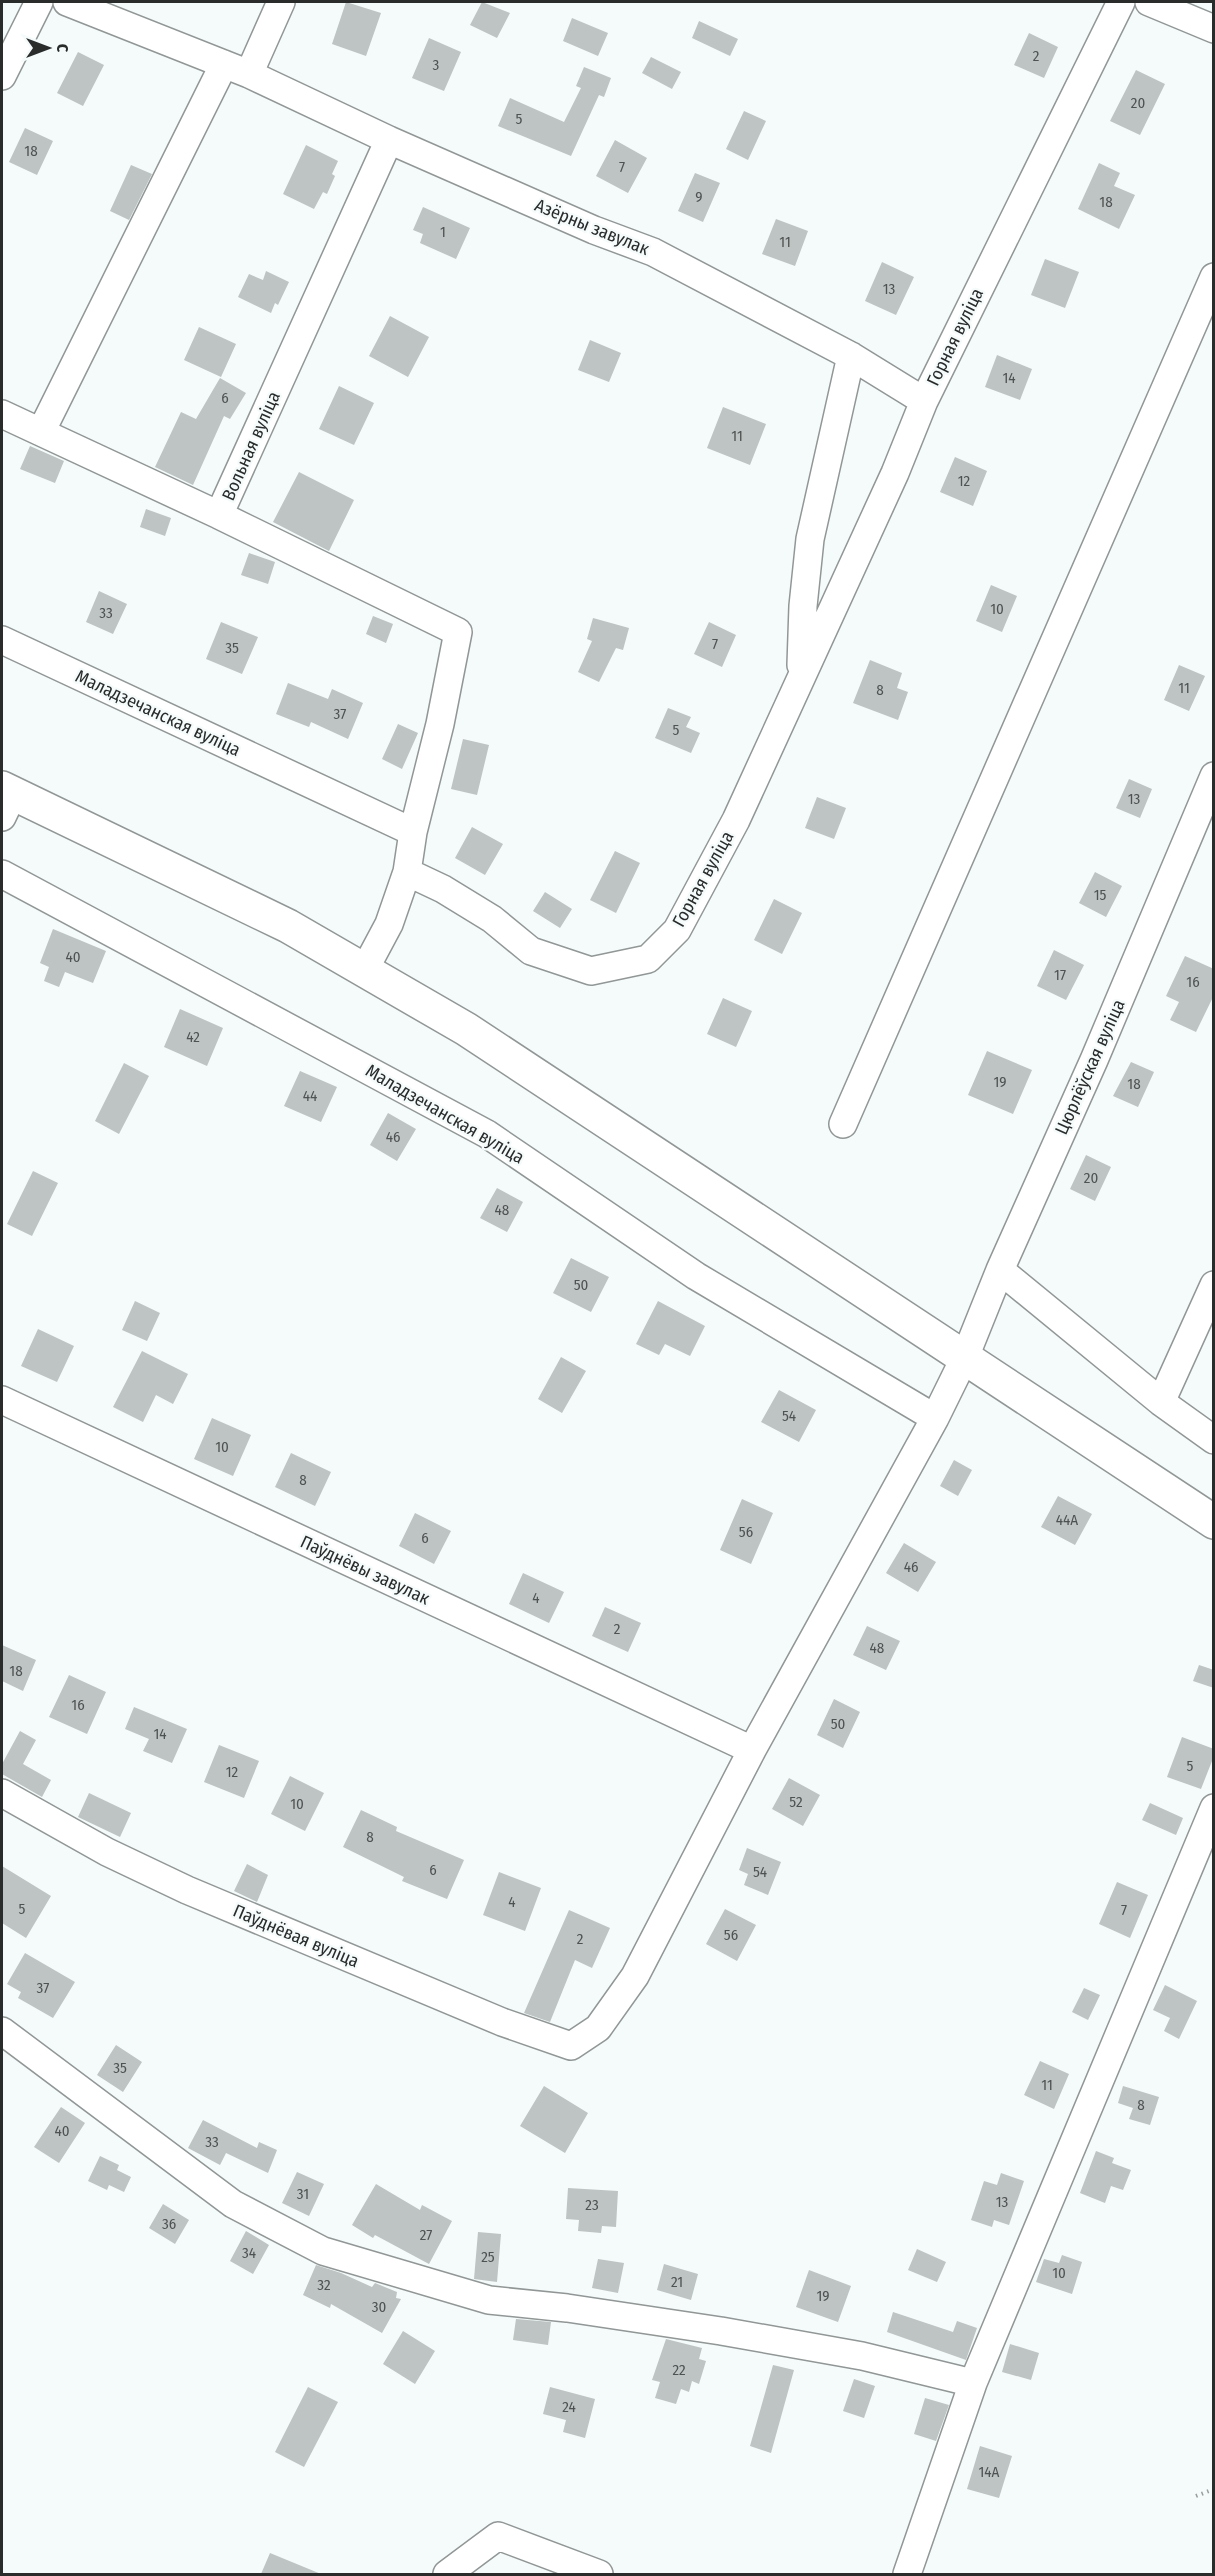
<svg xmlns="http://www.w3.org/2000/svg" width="1215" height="2576" viewBox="0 0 1215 2576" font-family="'Fira Sans Condensed',sans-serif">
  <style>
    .building { fill: #bdc4c3 }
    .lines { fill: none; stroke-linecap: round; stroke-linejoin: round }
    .minor-casing { stroke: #919796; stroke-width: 30 }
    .major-casing { stroke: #919796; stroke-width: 36 }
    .path { stroke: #999e9d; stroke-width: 4; stroke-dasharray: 1.5 4.5; stroke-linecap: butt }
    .minor { stroke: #fff; stroke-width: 27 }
    .major { stroke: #fff; stroke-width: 33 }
    .labels { text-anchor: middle; stroke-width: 4.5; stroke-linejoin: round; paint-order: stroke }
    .number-label { font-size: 15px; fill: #4f5252 }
    .street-label { font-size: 18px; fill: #2a2c2c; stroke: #f4fbfa }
  </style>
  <rect width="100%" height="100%" fill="#f4fbfa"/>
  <path class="building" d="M346,2L381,13L366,56L332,44Z
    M482,2L510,13L497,38L470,25Z
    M572,18L608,33L598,56L563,41Z
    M699,21L738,39L730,56L692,38Z
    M1029,33L1058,47L1044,78L1014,65Z
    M429,38L461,52L444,91L412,78Z
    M78,52L104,65L83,106L57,93Z
    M651,57L681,72L672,89L642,73Z
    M584,67L611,78L604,97L599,95L571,156L498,126L510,98L564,122L581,88L576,86Z
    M1136,70L1165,84L1140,135L1110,121Z
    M744,111L766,121L748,160L726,149Z
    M25,128L53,141L37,175L9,162Z
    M615,140L647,158L628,193L596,176Z
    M306,145L338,161L332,174L335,176L327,194L323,192L314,209L283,194Z
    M1099,163L1120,173L1114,186L1135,195L1119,229L1078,209Z
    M131,165L152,174L129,220L110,211Z
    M695,173L720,183L703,222L678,211Z
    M423,207L470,228L456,259L420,243L423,234L413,230Z
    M776,219L808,231L795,266L762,254Z
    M1045,259L1079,272L1065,308L1031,295Z
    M882,262L914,277L896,315L865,301Z
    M266,271L289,282L278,305L275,303L271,313L238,297L249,274L263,280Z
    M390,316L429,337L408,377L369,356Z
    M199,327L236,344L221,377L184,360Z
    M590,340L621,353L609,382L578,370Z
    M997,355L1032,369L1020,400L985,387Z
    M220,378L246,393L230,419L224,416L193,485L155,467L181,412L196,419Z
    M339,386L374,403L354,445L319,429Z
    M723,407L766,424L750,465L707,448Z
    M30,446L64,461L55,483L20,469Z
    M955,457L987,471L973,506L940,492Z
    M299,472L354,500L329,551L273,522Z
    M146,509L171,518L165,536L140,527Z
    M249,553L275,562L268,584L241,575Z
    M991,585L1017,596L1002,632L976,621Z
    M99,591L127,604L113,634L86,622Z
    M373,616L393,624L386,643L366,634Z
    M593,618L629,628L623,650L616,648L599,682L578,672L592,641L587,639Z
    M221,622L258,637L242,674L206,659Z
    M709,622L736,635L722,667L694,654Z
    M870,660L902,673L897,688L908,692L898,720L853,703Z
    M1179,665L1205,676L1189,711L1164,700Z
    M288,683L328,699L332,689L363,703L348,739L311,722L309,727L276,714Z
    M668,708L691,717L686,727L700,733L691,753L655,738Z
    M398,724L418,733L402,769L382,759Z
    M463,739L489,745L477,795L451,789Z
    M1129,779L1152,789L1140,818L1116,808Z
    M817,797L846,808L834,839L805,828Z
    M472,827L503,844L485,875L455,858Z
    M615,851L640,863L616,913L590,900Z
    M1095,872L1122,886L1106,917L1079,903Z
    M545,892L572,909L560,928L533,911Z
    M774,899L802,913L782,954L754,940Z
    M53,929L106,951L93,983L65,972L59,987L44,981L49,967L40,963Z
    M1054,950L1084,965L1066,1000L1037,986Z
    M1185,956L1214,969V995L1196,1032L1170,1020L1179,1002L1166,996Z
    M723,998L752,1011L736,1047L707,1034Z
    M180,1009L223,1028L207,1066L164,1047Z
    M987,1051L1032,1070L1013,1114L968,1095Z
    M1131,1062L1154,1072L1138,1107L1113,1096Z
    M124,1063L149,1076L119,1134L95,1121Z
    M300,1071L337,1087L321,1122L284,1106Z
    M388,1113L416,1129L397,1161L370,1145Z
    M1086,1155L1111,1167L1095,1201L1070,1189Z
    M33,1171L58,1183L32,1236L7,1224Z
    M497,1188L523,1202L507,1232L480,1218Z
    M571,1258L609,1277L591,1312L553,1293Z
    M135,1301L160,1313L147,1341L122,1330Z
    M658,1301L705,1326L690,1356L665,1344L659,1355L636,1344Z
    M38,1329L74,1346L57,1382L21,1366Z
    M142,1351L188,1374L173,1404L156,1395L143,1422L113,1407Z
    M561,1357L586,1371L562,1413L538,1399Z
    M779,1390L816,1410L799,1442L761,1422Z
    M212,1418L251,1435L233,1476L194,1459Z
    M291,1453L331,1472L315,1506L275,1487Z
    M954,1460L972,1470L958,1496L940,1486Z
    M1058,1496L1092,1514L1075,1545L1041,1527Z
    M742,1499L773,1513L751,1564L720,1550Z
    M415,1513L451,1531L434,1564L399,1546Z
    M904,1543L936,1562L918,1592L886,1573Z
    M523,1573L564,1592L549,1623L509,1604Z
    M605,1607L641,1623L628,1652L592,1636Z
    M867,1626L900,1641L886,1670L853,1655Z
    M2,1645L36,1660L23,1691L2,1681Z
    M1199,1665L1214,1670V1688L1193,1681Z
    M69,1675L106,1692L87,1734L49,1717Z
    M834,1699L860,1712L843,1748L817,1735Z
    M134,1707L187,1729L172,1763L143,1751L149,1739L125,1729Z
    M20,1731L36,1740L23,1764L51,1780L42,1797L2,1774V1764Z
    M1182,1737L1214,1749V1756L1201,1789L1167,1777Z
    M219,1745L259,1761L244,1798L204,1782Z
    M290,1776L324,1793L305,1831L271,1814Z
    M789,1778L820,1795L803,1826L772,1809Z
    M89,1793L131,1813L120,1837L78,1817Z
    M1150,1803L1183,1818L1176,1835L1142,1820Z
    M361,1810L397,1827L396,1831L464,1860L447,1899L402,1881L404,1877L343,1847Z
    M747,1848L781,1862L768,1895L744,1885L748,1874L739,1870Z
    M247,1864L268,1875L257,1902L234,1891Z
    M2,1866L51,1896L26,1938L2,1923Z
    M499,1872L541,1888L525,1931L483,1915Z
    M1117,1882L1148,1895L1130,1938L1099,1924Z
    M725,1909L756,1925L737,1961L706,1944Z
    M569,1910L610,1928L592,1968L575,1960L550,2022L524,2013Z
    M25,1953L75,1982L53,2018L18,1998L21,1992L7,1984Z
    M1165,1985L1197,2001L1179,2039L1164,2031L1170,2018L1153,2010Z
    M1084,1988L1100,1995L1088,2020L1072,2012Z
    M116,2045L142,2062L123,2092L97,2075Z
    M1040,2061L1069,2074L1054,2109L1024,2095Z
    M544,2086L588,2113L565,2153L520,2126Z
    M1123,2086L1159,2097L1150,2125L1129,2119L1133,2108L1118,2103Z
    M61,2107L85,2123L59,2163L34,2147Z
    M203,2120L257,2148L259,2142L277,2150L268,2173L226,2153L220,2165L188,2148Z
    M1096,2151L1114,2158L1112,2163L1131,2170L1123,2190L1111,2186L1105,2203L1080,2193Z
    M100,2156L119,2165L117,2170L131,2177L124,2192L109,2185L107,2190L88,2181Z
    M297,2172L324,2184L309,2216L282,2203Z
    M1001,2173L1024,2181L1009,2225L994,2220L992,2227L971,2220L984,2181L997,2185Z
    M376,2184L420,2210L422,2205L452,2221L429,2264L375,2235L373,2238L352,2225Z
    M568,2188L618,2191L616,2227L602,2226L601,2233L578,2231L579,2220L566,2219Z
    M163,2204L189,2220L175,2244L149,2228Z
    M246,2231L269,2245L253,2274L230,2261Z
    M478,2232L501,2234L497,2282L474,2279Z
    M917,2249L946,2262L937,2282L908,2270Z
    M1062,2255L1082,2262L1072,2294L1036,2282L1044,2259L1059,2263Z
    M598,2259L624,2263L618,2293L592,2288Z
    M664,2264L698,2274L691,2300L657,2290Z
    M316,2265L341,2273L372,2287L375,2283L397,2292L396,2298L401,2299L382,2333L331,2304L330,2308L303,2295Z
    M809,2270L851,2286L838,2322L796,2307Z
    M893,2312L953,2332L957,2321L977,2328L966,2360L887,2332Z
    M516,2319L551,2322L548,2345L513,2340Z
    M403,2331L435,2351L415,2384L383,2364Z
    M666,2339L702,2348L699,2359L706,2361L699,2384L692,2381L689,2392L681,2389L676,2404L655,2398L660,2382L652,2380Z
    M1010,2344L1039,2353L1031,2380L1002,2372Z
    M773,2365L794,2370L771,2453L750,2446Z
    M854,2379L875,2386L864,2418L843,2411Z
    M308,2387L338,2402L304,2467L275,2452Z
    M550,2387L595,2399L585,2438L563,2432L566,2420L543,2414Z
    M925,2398L949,2405L936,2441L914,2434Z
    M980,2446L1012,2456L999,2498L967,2489Z
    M270,2553L321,2574H261Z"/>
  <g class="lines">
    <g class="minor-casing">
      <path id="minor" d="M67,2L249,74L389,140L594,230L653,252L851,356L924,401
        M1149,2L1214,29
        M249,74L281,2
        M2,76L39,2
        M2,414L219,515
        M41,432L224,64
        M2,640L413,832
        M801,665L803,606L810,539L851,356
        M2,817L13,794
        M407,872L443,889L492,919L531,951L591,971L648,959L677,930L736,820L895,473L924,401L1121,2
        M2,874L487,1134L696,1276L935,1418
        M365,969L389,924L407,872L413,832L440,724L458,632L219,515L389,140
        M843,1124L1214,277
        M1000,1270L1161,1402L1214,1440
        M2,1400L752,1750
        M1161,1402L1214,1285
        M2,1793L107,1852L187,1890L502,2022L571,2046L598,2028L635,1976L752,1750L935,1418L965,1357L1000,1270L1094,1060L1214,776
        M2,2031L233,2204L323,2251L489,2300L567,2308L721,2331L862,2356L973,2383
        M447,2574L498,2536L599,2574
        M907,2574L973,2383L1214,1808"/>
    </g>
    <g class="major-casing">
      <path id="major" d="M2,788L288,926L466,1029L1214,1522"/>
    </g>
    <path class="path" d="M1196,2496L1214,2489"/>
    <use href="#minor" class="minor"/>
    <use href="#major" class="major"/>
  </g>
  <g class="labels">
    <g class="number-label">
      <text x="1036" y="61">2</text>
      <text x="436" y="70">3</text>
      <text x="1138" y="108">20</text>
      <text x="519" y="124">5</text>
      <text x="31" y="156">18</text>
      <text x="622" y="172">7</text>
      <text x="699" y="202">9</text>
      <text x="1106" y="207">18</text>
      <text x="443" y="237">1</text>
      <text x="785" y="247">11</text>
      <text x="889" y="294">13</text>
      <text x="1009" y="383">14</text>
      <text x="225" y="403">6</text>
      <text x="737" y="441">11</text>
      <text x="964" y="486">12</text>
      <text x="997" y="614">10</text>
      <text x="106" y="618">33</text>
      <text x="715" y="649">7</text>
      <text x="232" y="653">35</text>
      <text x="1184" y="693">11</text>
      <text x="880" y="695">8</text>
      <text x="340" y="719">37</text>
      <text x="676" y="735">5</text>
      <text x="1134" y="804">13</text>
      <text x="1100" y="900">15</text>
      <text x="73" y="962">40</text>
      <text x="1060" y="980">17</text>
      <text x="1193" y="987">16</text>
      <text x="193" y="1042">42</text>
      <text x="1000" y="1087">19</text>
      <text x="1134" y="1089">18</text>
      <text x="310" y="1101">44</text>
      <text x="393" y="1142">46</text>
      <text x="1091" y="1183">20</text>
      <text x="502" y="1215">48</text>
      <text x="581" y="1290">50</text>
      <text x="789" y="1421">54</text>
      <text x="222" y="1452">10</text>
      <text x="303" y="1485">8</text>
      <text x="1067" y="1525">44А</text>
      <text x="746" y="1537">56</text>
      <text x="425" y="1543">6</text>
      <text x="911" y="1572">46</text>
      <text x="536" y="1603">4</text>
      <text x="617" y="1634">2</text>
      <text x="877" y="1653">48</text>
      <text x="16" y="1676">18</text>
      <text x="78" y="1710">16</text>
      <text x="838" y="1729">50</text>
      <text x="160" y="1739">14</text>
      <text x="1190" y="1771">5</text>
      <text x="232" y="1777">12</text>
      <text x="796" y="1807">52</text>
      <text x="297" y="1809">10</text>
      <text x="370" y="1842">8</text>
      <text x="433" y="1875">6</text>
      <text x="760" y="1877">54</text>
      <text x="512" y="1907">4</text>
      <text x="22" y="1914">5</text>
      <text x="1124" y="1915">7</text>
      <text x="731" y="1940">56</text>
      <text x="580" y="1944">2</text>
      <text x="43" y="1993">37</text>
      <text x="120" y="2073">35</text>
      <text x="1047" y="2090">11</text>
      <text x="1141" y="2110">8</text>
      <text x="62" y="2136">40</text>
      <text x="212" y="2147">33</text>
      <text x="303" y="2199">31</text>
      <text x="1002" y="2207">13</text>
      <text x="592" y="2210">23</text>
      <text x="169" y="2229">36</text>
      <text x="426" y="2240">27</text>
      <text x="249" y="2258">34</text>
      <text x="488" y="2262">25</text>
      <text x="1059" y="2278">10</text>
      <text x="677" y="2287">21</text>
      <text x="324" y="2290">32</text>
      <text x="823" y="2301">19</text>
      <text x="379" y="2312">30</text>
      <text x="679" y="2375">22</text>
      <text x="569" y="2412">24</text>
      <text x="989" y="2477">14А</text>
    </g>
    <g class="street-label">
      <text transform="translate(592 227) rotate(22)" y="6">Азёрны завулак</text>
      <text transform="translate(955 337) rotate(-64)" y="6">Горная вуліца</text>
      <text transform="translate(251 446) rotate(-66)" y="6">Вольная вуліца</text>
      <text transform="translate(158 713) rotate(25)" y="6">Маладзечанская вуліца</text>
      <text transform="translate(703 879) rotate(-61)" y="6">Горная вуліца</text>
      <text transform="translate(1090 1067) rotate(-66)" y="6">Цюрлёўская вуліца</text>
      <text transform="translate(445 1114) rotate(30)" y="6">Маладзечанская вуліца</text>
      <text transform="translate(365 1570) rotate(25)" y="6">Паўднёвы завулак</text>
      <text transform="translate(296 1936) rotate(23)" y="6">Паўднёвая вуліца</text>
    </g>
  </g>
  <rect width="1215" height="2576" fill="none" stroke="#2a2c2c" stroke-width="6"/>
  <g transform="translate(48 48) rotate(90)" stroke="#f4fbfa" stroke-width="4.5" paint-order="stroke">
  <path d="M0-4.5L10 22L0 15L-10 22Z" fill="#2a2c2c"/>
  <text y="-9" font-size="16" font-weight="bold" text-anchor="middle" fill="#2a2c2c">С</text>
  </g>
</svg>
